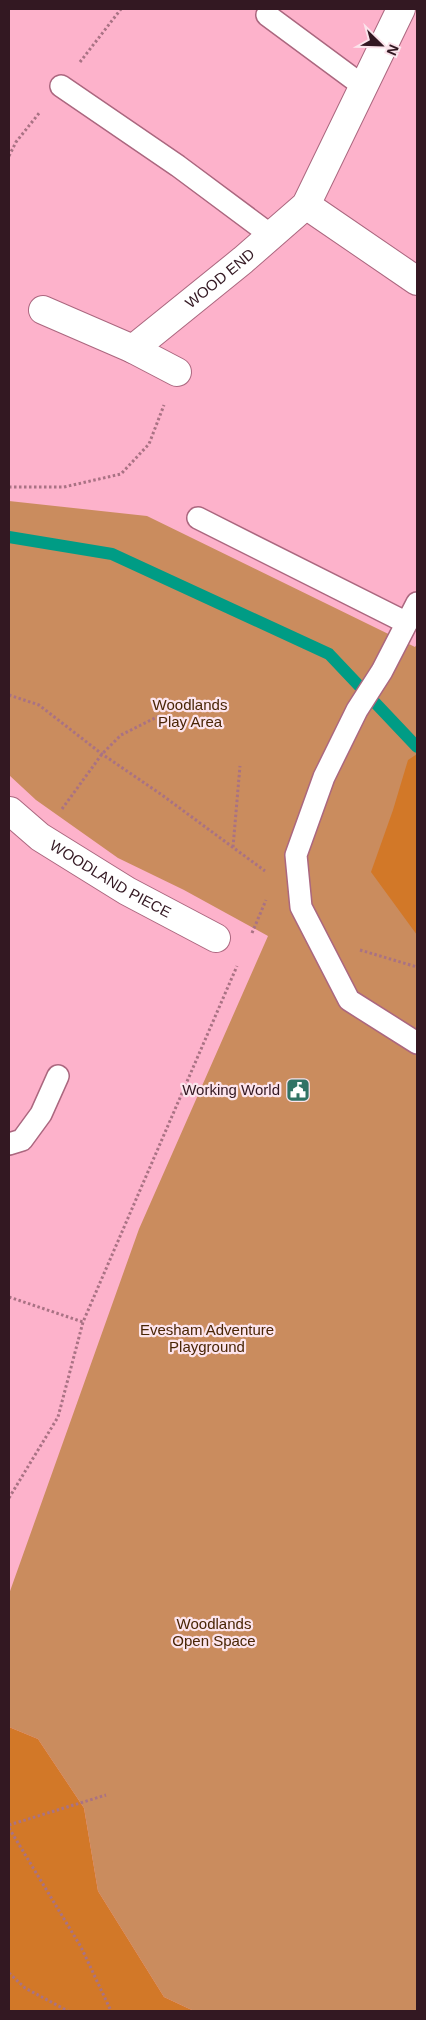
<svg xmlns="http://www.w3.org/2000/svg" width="426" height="2020" viewBox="0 0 426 2020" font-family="Arial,sans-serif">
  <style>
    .green { fill: #ca8c5e }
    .forest { fill: #d27828 }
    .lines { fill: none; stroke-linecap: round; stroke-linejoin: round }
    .stream { stroke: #009c85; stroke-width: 12 }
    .lane-casing { stroke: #ab677f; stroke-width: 24 }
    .street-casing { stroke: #ab677f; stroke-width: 30 }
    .path { stroke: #a97284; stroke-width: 3; stroke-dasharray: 2.5 2.5; stroke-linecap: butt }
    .lane { stroke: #fff; stroke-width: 21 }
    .street { stroke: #fff; stroke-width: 28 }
    .labels { text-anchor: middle; stroke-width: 4.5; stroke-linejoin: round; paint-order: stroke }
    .street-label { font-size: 15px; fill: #331822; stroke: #fce4ec }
    .park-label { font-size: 15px; fill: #492505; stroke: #fce4ec }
    .poi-label { font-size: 15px; fill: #331822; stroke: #fce4ec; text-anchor: end }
  </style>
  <rect width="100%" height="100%" fill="#fdb2cb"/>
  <path class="green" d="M9,501L147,516L415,647L417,644V2011H194L164,1997L98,1891L84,1808L38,1739L9,1727V1594L139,1229L268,936L184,890L118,858L36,800L9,775Z"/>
  <path class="forest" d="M417,754V935L371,872L393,810L408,760Z
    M9,1727L38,1739L84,1808L98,1891L164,1997L194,2011H9Z"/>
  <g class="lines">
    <path class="stream" d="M9,537L112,554L329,654L417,747"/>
    <g class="lane-casing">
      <path id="lane" d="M267,15L363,86
        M61,86L178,166L272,236
        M198,518L407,623
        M417,603L382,671L357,710L324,777L296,855L301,907L349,1000L417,1043
        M9,1144L22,1140L41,1114L58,1076"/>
    </g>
    <g class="street-casing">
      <g id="street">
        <path d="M306,205L417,281"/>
        <path d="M43,310L133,349L177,372"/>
        <path id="s1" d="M133,349L243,260L306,205L401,9"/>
        <path id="s2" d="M9,813L10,811L40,837L127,891L216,938"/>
      </g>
    </g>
    <path class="path" d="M80,62L121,9
      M9,156L16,142L40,112
      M9,487H64L121,474L149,444L164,405
      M9,695L39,705L102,754L162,795L265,871
      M62,809L102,754L121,735L161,715
      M233,847L240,766
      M252,933L266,900
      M360,950L417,967
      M9,1297L83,1322
      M9,1498L58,1417L83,1322L237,966
      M9,1825L106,1795
      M9,1828L81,1947L111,2011
      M9,1973L25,1988L68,2011"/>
    <use href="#lane" class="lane"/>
    <use href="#street" class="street"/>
  </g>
  <defs>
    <g id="civic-square" transform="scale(1.25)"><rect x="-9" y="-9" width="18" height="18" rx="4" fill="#307365" stroke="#fce4ec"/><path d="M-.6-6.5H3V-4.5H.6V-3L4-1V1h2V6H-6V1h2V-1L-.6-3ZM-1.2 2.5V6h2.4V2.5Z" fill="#fff"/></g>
  </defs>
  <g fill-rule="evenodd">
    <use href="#civic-square" x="298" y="1090"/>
  </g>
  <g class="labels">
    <g class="street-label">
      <text dy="5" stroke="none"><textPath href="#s1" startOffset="112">WOOD END</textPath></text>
      <text dy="5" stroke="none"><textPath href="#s2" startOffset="124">WOODLAND PIECE</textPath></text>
    </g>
    <g class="park-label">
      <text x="190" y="710">Woodlands<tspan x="190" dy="17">Play Area</tspan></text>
      <text x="207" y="1335">Evesham Adventure<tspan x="207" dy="17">Playground</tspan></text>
      <text x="214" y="1629">Woodlands<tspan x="214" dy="17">Open Space</tspan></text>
    </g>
    <g class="poi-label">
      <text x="280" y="1095">Working World</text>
    </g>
  </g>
  <rect width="426" height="2020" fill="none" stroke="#331822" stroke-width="20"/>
  <g transform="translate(381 45) rotate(113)" stroke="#fce4ec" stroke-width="4" paint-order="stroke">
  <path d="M0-4L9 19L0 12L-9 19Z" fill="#331822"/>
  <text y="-8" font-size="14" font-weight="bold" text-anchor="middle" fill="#331822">N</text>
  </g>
</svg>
